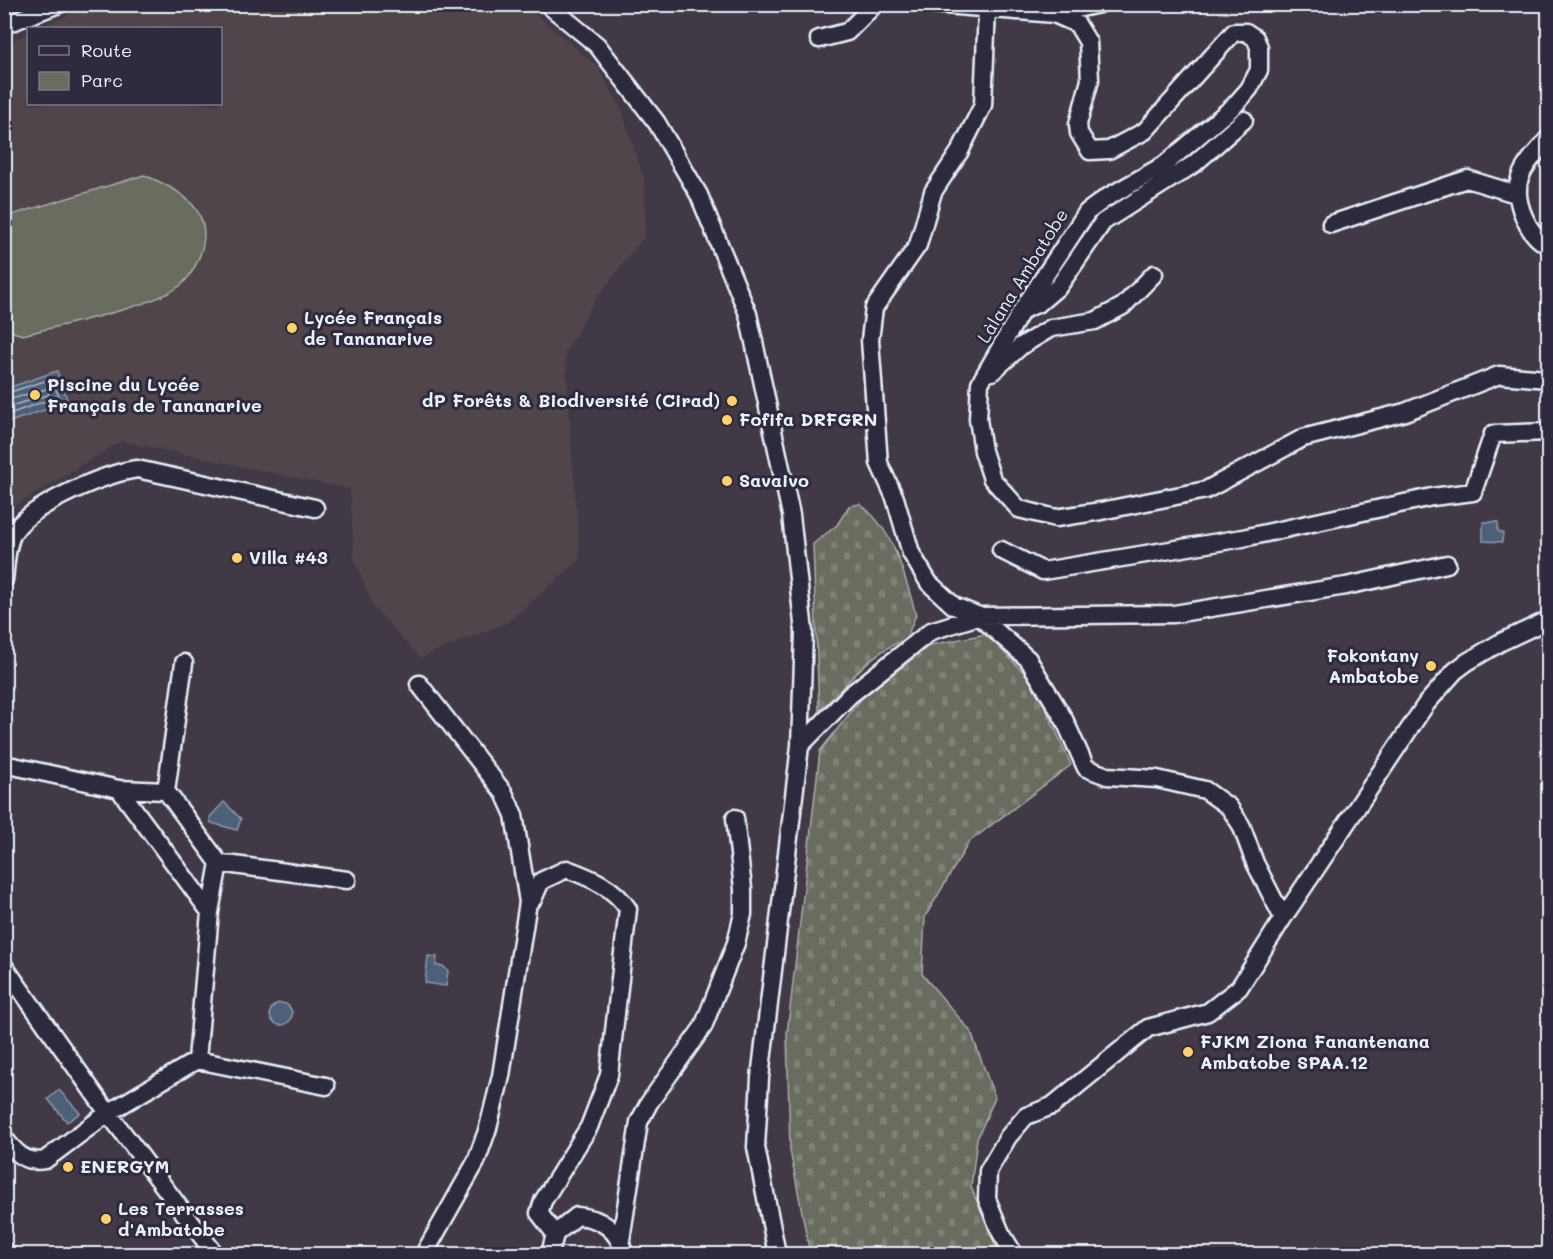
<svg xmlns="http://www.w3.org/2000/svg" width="1553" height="1259" viewBox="0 0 1553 1259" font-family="Mali,sans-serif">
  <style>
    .built { fill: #4f444c }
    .green { fill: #696c5e; stroke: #a8aeab; stroke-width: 1.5 }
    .cemetery { fill: url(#cemetery-stones); stroke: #a8aeab; stroke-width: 1.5 }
    .water { fill: #4e6079; stroke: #8c9aac; stroke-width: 1.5 }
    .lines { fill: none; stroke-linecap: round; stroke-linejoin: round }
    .shore { stroke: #aab7c5; stroke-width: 1.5 }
    .minor-casing { stroke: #e8f1f8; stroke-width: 21 }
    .minor { stroke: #2f2a3d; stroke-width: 16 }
    .poi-dot { fill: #ffd166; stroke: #2f2a3d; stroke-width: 2 }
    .labels { text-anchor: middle; stroke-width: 6; stroke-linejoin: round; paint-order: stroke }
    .street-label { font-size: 18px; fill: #e8f1f8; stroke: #2f2a3d }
    .poi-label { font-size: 18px; font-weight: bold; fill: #e8f1f8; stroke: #2f2a3d; text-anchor: start }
  </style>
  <defs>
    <pattern id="cemetery-stones" width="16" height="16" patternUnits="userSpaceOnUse" patternTransform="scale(1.5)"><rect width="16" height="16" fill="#696c5e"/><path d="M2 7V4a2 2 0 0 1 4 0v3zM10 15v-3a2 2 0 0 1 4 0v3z" fill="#7e8176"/></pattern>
  </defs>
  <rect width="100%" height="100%" fill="#423946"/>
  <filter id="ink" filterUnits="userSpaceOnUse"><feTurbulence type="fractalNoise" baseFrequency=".0167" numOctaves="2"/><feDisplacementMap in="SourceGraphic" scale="12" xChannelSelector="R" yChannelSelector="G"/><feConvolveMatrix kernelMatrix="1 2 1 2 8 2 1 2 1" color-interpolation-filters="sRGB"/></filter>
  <g filter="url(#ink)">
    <path class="built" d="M92,4H523L597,66L621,108L645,182V236L593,303L565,353L580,560L508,622L420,658L373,607L354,558L350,489L121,441L5,512V44L28,33V104H220V28H39Z"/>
    <path class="green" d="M144,175C171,186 205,202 204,236C203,253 194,273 181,285C155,307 60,325 23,335L5,330V217Z"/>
    <path class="cemetery" d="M860,504C894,529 905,576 916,615L906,639C865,655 851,682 819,711L813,544L837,525L849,506Z
      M986,634L1035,684L1071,765L969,842L925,917L922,974L971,1032L995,1098L977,1139L971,1187L999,1254H810L790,1150L787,1034L820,751L861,699L930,645Z"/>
    <path class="water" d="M57,371L68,402L7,423L5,414V389Z
      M1483,522H1498V531L1503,533L1502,542L1483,541Z
      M224,802L241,819L237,830L211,823L210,817Z
      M428,956L437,957L436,966H443L448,971L446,986L425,983Z
      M270 1014a11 11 0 1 1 22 0a11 11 0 1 1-22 0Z
      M59,1090L80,1113L67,1122L48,1099Z"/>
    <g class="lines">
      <path class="shore" d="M4,394L51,379L59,396L4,416
        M4,401L46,389L50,391L48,395L4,408"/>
      <g class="minor-casing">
        <path id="minor" d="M547,4L597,45L657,123L699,195L748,314L791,515L804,632L800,746L760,1078L756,1147L777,1254
          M933,4L1054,14L1077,24L1088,42L1090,80L1078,124L1079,133L1090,151L1109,150L1145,131L1234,32H1246L1255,38L1259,47V70L1249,89L1234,106L1164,165L1106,198L1087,212L1022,310L980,383L978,419L983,451L992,479L1019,509L1056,518L1101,511L1206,490L1303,438L1405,412L1499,375L1548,379
          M987,9L983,105L960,151L933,192L918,245L874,308L870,340L879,463L895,498L911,553L929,583L954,606L979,616L1174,614L1346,586L1447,564
          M1054,14L1099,4
          M4,25L59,4
          M819,39L847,32L875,4
          M1548,139C1525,166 1508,180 1524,217C1529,229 1537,240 1548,245
          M1331,224L1467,179L1516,194
          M1023,310L1039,303L1059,286L1103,222L1194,164L1244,120
          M992,372L1021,346L1051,328L1095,321L1123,306L1154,274
          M1001,550L1043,571L1243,538L1432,497L1473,492L1493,434L1548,432
          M4,580C6,565 6,542 15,530C35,503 104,474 137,469L315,508
          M184,663L166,791L219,863L210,912L197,1060
          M419,684L504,793L514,815L528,902L501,1076L488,1128L476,1162L424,1254
          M800,746L850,695L931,631L979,616L1028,659L1064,719L1086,768L1107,776L1157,779L1205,790L1229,807L1241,825L1255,863L1283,918
          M4,764L119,789
          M166,791L119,789L210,912
          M219,863L347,880
          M528,902L533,899L541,881L567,869C591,878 614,887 628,909L609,1075L589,1127L543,1201L539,1213L555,1234
          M4,966L108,1113L215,1254
          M4,1138C16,1153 26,1164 45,1160L108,1113L197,1060L326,1086
          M621,1240L639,1122L649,1103L703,1027L736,943L743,914V889L735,818
          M4,1251L8,1254
          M550,1254L555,1234L577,1216C601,1218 619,1230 624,1254
          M1014,1254L1001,1233L987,1199L988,1171L1008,1137L1026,1116L1052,1106L1148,1028L1208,1012L1239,988L1283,918L1426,704L1455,671L1467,662L1501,642L1548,620"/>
      </g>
      <use href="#minor" class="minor"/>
    </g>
  </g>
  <g class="poi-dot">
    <circle cx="292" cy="328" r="6"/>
    <circle cx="35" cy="395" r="6"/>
    <circle cx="732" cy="401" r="6"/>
    <circle cx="727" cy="420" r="6"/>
    <circle cx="727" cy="481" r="6"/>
    <circle cx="237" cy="558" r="6"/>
    <circle cx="1431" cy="666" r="6"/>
    <circle cx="1188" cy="1052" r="6"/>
    <circle cx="68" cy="1167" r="6"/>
    <circle cx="106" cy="1219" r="6"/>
  </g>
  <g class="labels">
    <g class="street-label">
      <text transform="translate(1023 276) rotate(-58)" y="6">Làlana Ambatobe</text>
    </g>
    <g class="poi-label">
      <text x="304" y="324">Lycée Français<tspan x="304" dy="21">de Tananarive</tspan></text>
      <text x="47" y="391">Piscine du Lycée<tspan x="47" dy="21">Français de Tananarive</tspan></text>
      <text x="720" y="407" text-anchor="end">dP Forêts &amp; Biodiversité (Cirad)</text>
      <text x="739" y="426">Fofifa DRFGRN</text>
      <text x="739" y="487">Savaivo</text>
      <text x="249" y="564">Villa #43</text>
      <text x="1419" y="662" text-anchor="end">Fokontany<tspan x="1419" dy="21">Ambatobe</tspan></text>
      <text x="1200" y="1048">FJKM Ziona Fanantenana<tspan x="1200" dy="21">Ambatobe SPAA.12</tspan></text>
      <text x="80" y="1173">ENERGYM</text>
      <text x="118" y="1215">Les Terrasses<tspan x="118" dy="21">d'Ambatobe</tspan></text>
    </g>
  </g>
  <rect width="1553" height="1259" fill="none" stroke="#2f2a3d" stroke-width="24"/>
  <rect x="12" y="12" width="1529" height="1235" fill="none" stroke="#e8f1f8" stroke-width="2" filter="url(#ink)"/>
  <rect x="27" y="27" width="195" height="78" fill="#2f2a3d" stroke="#797a88" stroke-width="1.5"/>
  <rect x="39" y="46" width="30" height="9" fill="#2f2a3d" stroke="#797a88" stroke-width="1.5"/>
  <text x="81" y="57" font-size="18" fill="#e8f1f8">Route</text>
  <rect x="39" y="72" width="30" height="18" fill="#696c5e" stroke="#797a88" stroke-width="1.5"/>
  <text x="81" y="87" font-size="18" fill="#e8f1f8">Parc</text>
</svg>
